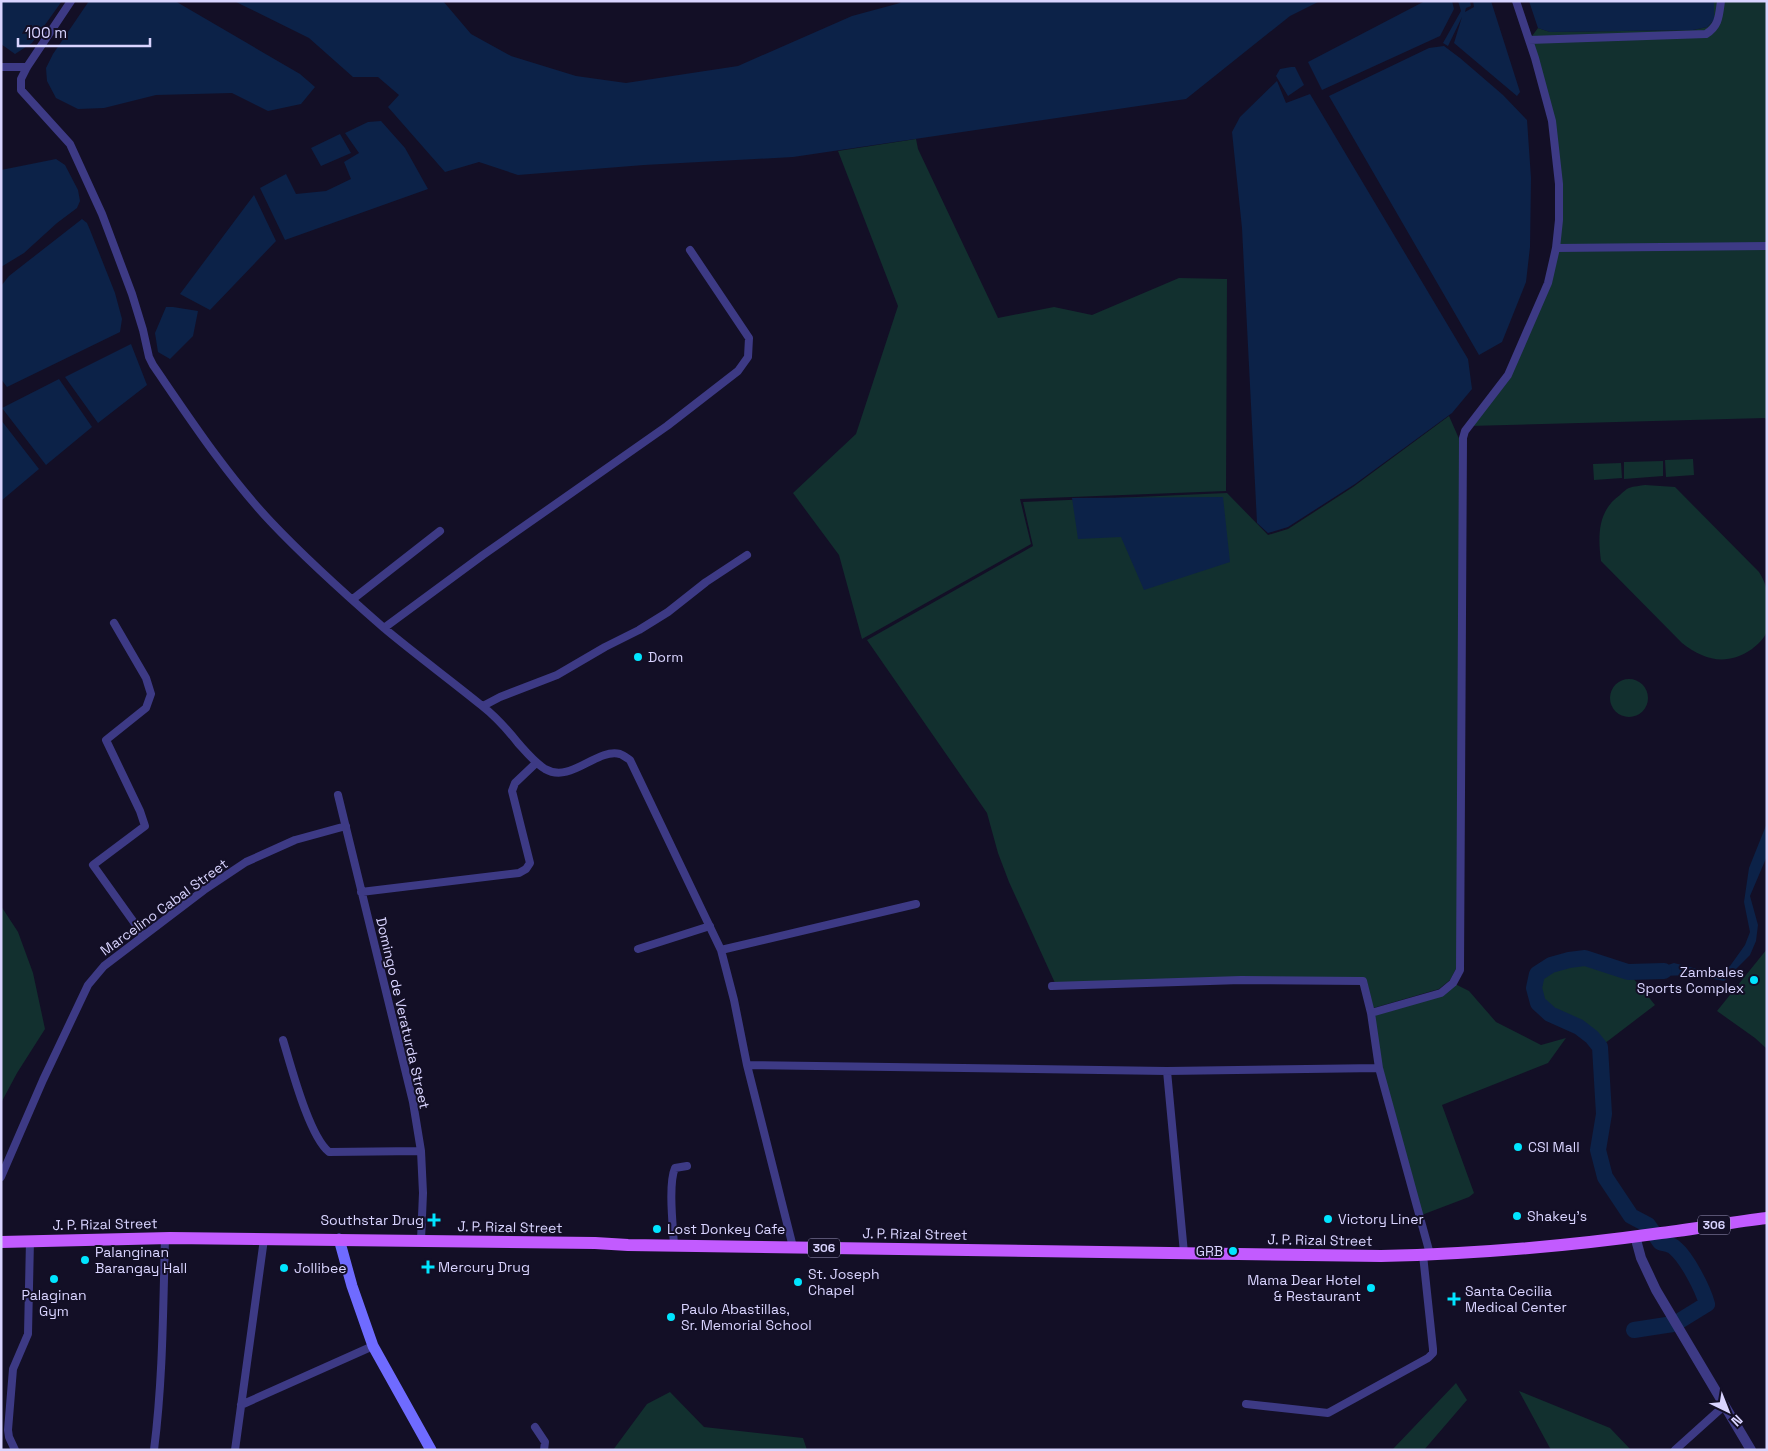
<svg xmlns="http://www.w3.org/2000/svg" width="1768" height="1451" viewBox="0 0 1768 1451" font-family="'Space Grotesk',sans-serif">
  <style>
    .green { fill: #12302f }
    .water { fill: #0c2248 }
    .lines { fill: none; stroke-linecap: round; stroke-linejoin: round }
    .river { stroke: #0c2248; stroke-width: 16 }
    .minor { stroke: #3d3a85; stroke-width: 8 }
    .tertiary { stroke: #3d3a85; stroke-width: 10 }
    .secondary { stroke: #6f6bff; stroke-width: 11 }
    .primary { stroke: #c25bff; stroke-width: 12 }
    .poi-dot { fill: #00e5ff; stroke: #130f26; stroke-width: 2 }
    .labels { text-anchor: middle; stroke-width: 4; stroke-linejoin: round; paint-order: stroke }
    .shield { fill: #130f26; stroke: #9e99be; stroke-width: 1 }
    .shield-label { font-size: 12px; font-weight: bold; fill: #d9d4ff }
    .poi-label { font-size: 14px; fill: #d9d4ff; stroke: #130f26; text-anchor: start }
    .street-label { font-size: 14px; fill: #d9d4ff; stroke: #130f26 }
  </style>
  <rect width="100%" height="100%" fill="#130f26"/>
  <path class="green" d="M1714,1H1767V422L1765,418L1469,426L1508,375L1548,283L1559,220L1552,122L1529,40L1538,28L1550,32L1693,30L1707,27L1714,20Z
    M916,139L918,149L998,318L1054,307L1092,315L1179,278L1227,279L1226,491L1020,499L1031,544L862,639L839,555L793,493L856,434L898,306L838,151Z
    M1449,416L1460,441L1457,967L1450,980L1439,989L1370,1009L1362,977L1055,983L1009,882L998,853L987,813L867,640L1033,546L1023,502L1227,493L1268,535L1288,529L1353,487Z
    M1693,459L1694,475L1666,477L1665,460Z
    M1663,461V476L1624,479V462Z
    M1621,463L1622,478L1594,480L1593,464Z
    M1645,485L1675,487L1759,572C1768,587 1767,591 1767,608C1767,615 1768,625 1767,631C1765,638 1757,645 1752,649C1727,666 1705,661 1682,643L1601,561C1598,537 1597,511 1620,495C1622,493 1626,489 1629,488C1634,486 1640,486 1645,485Z
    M1610 698a19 19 0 1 1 38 0a19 19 0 1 1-38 0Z
    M1,906L18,932L33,973L45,1029L17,1073L1,1103Z
    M1767,949V1049L1755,1038L1717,1011Z
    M1585,958L1628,972L1655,1005L1600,1047C1594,1039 1588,1033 1580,1028C1554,1012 1528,1013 1537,974C1553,964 1567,961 1585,958Z
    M1453,983L1469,991L1496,1022L1541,1045L1566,1038L1548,1063L1442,1105L1474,1193L1469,1197L1419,1216L1379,1068L1371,1013L1441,993Z
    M1456,1383L1467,1400L1424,1450H1392Z
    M1519,1391L1610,1428L1631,1450H1551Z
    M670,1392L704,1427L803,1438L807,1450H613L647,1404Z"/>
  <path class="water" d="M1,1H62L32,43L15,54L1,44Z
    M89,1H175L300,74L315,87L301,104L268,111L232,93L156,95L104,108L78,109L56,98L47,81L46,68L53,54Z
    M234,1H443L471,34L511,56L576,76L626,83L738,66L852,16L900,3L901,1H1320L1290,16L1186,99L793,157L644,165L518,175L479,162L445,172L388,107L399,95L378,77H353L309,38Z
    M1425,1H1452L1454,9L1440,36L1322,90L1308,62Z
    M1458,1H1470L1471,6L1466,8L1465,12L1474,7L1473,1H1491L1520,92L1517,96L1454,43L1462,17L1448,46L1443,43L1461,11Z
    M1529,1H1714V20L1707,27L1693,30L1550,32L1538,28Z
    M1444,46L1460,58L1503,95L1527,120L1531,178L1530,247L1526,282L1502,342L1479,355L1329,96L1429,48Z
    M1291,67H1295L1304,85L1288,96L1276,76L1280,69Z
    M1277,81L1286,103L1310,94L1468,359L1472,389L1452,413L1355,484L1288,527L1268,533L1257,523L1242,228L1232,132L1240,117Z
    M381,121L405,148L428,189L285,240L260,188L286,174L296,194L326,191L351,179L344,162L359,153L345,133L368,122Z
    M340,134L351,153L321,166L311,148Z
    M56,159L65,165L78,190L80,201L77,208L57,223L24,253L1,267V170Z
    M254,195L276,241L210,310L180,294Z
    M82,219L87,223L90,230L115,293L122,319L120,332L7,387L1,379V286L9,276Z
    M166,307H173L198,311L193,336L170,359L158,352L155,333Z
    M131,344L147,385L98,423L65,377Z
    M59,379L92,427L46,465L2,408Z
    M1,420L39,469L1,501Z
    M1223,497L1230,562L1144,590L1121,537L1078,539L1072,498Z
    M1767,823V856L1750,896L1758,925L1756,941L1750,955L1724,981L1694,975L1658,976L1641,971L1658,968L1674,963L1705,971H1722L1730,966L1745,945L1750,932L1744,902L1749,868Z"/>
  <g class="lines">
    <path class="river" d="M1664,971L1628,972L1585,958L1569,960L1551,965L1537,974L1534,988L1538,1003L1550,1014L1579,1027L1592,1037L1600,1047L1604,1114L1598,1150L1605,1177L1631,1216L1648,1225L1660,1242C1665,1244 1671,1244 1675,1248C1687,1258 1703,1289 1707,1304L1681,1320
      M1634,1330L1673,1324"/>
    <path class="minor" d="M71,1L27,67L21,79V90L70,144L102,214L132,294L143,330L149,357L153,365C190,419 226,474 271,522C306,559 345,594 384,628C415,654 449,679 481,705C495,716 507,729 518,743C526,752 534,762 545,769C571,784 596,748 620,754C623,755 627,758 630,760L721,950L734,1000L747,1065
      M1529,40L1706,34C1719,26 1719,16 1721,1
      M1,67H27
      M1556,248L1767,246
      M353,599L440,531
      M114,623L146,678L151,694L146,708L106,740L140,811L145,826L93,865L143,935
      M384,628L483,555L667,426L738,371L748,357L749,338L690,250
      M483,706L500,697L557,675L605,647L639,630L668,612L706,582L747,555
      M338,795L413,1102L421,1151L423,1193L421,1240
      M361,892L519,873L526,869L530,863L512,791L515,783L536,763
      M638,949L710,926
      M721,950L916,904
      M1052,986L1241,980L1363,981L1371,1013L1379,1068L1430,1254
      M1371,1013L1441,993L1453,983L1460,970L1463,438L1465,431L1508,375L1548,283L1556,248L1559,220V184L1552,121L1535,58L1516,1
      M283,1040C291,1066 309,1136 329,1152L421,1151
      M1167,1071L1184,1253
      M1,1177L43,1080L88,985L104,966L204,890L246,862L295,840L346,826
      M674,1245C673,1227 668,1184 675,1168L687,1166
      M793,1247L747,1065L1167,1071L1379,1068
      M1246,1404L1328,1413L1428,1358L1433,1353V1349L1423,1255
      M241,1405L373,1346
      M535,1427L545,1442L544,1450
      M15,1450L9,1437L8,1430L13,1369L28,1334L30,1240
      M154,1450C163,1379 163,1309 165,1238
      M235,1450L264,1239
      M1675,1450L1725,1405"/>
    <path class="tertiary" d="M1635,1236L1641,1258L1656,1290L1751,1450"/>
    <path class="secondary" d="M339,1239L352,1286L373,1346L431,1450"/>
    <path class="primary" d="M1,1242L170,1238L595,1243L628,1245L1381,1256C1475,1254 1569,1246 1661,1233C1697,1229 1731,1222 1767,1218"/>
  </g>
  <g class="poi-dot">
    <circle cx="638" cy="657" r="5"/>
    <circle cx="1754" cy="980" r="5"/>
    <circle cx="1518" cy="1147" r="5"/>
    <circle cx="1517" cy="1216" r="5"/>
    <circle cx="1328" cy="1219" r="5"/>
    <path d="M431.5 1212.5h5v5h5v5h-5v5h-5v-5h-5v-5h5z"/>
    <circle cx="657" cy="1229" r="5"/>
    <circle cx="1233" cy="1251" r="5"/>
    <circle cx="85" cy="1260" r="5"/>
    <path d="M425.5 1259.5h5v5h5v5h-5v5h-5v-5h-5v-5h5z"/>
    <circle cx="284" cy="1268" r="5"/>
    <circle cx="54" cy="1279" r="5"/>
    <circle cx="798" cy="1282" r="5"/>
    <circle cx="1371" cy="1288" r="5"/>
    <path d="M1451.5 1291.5h5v5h5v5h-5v5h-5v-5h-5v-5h5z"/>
    <circle cx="671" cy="1317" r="5"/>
  </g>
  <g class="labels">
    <g class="shield">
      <rect x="1698" y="1215.5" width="32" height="19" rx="4"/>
      <rect x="808" y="1238.5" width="32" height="19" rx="4"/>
    </g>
    <g class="shield-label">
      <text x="1714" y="1229">306</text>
      <text x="824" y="1252">306</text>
    </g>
    <g class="poi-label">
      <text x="648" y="662">Dorm</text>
      <text x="1744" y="977" text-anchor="end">Zambales<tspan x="1744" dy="16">Sports Complex</tspan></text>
      <text x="1528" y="1152">CSI Mall</text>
      <text x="1527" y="1221">Shakey's</text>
      <text x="1338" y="1224">Victory Liner</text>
      <text x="424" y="1225" text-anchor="end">Southstar Drug</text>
      <text x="667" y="1234">Lost Donkey Cafe</text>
      <text x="1223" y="1256" text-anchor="end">GRB</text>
      <text x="95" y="1257">Palanginan<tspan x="95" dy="16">Barangay Hall</tspan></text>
      <text x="438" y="1272">Mercury Drug</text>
      <text x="294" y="1273">Jollibee</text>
      <text x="808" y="1279">St. Joseph<tspan x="808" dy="16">Chapel</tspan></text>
      <text x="1361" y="1285" text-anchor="end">Mama Dear Hotel<tspan x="1361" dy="16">&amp; Restaurant</tspan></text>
      <text x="1465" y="1296">Santa Cecilia<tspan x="1465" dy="16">Medical Center</tspan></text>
      <text x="54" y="1300" text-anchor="middle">Palaginan<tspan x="54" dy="16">Gym</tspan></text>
      <text x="681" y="1314">Paulo Abastillas,<tspan x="681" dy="16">Sr. Memorial School</tspan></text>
    </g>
    <g class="street-label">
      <text transform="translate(164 907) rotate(-36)" y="5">Marcelino Cabal Street</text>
      <text transform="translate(403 1013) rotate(77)" y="5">Domingo de Veraturda Street</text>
      <text transform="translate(105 1224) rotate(-1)" y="5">J. P. Rizal Street</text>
      <text transform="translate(510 1227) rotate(1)" y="5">J. P. Rizal Street</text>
      <text transform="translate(915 1234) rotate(1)" y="5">J. P. Rizal Street</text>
      <text transform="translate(1320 1240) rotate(1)" y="5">J. P. Rizal Street</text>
    </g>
  </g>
  <rect width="1768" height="1451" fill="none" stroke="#d9d4ff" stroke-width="5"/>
  <g transform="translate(1728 1411) rotate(137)" stroke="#130f26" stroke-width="4" paint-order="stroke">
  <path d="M0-4L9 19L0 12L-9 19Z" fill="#d9d4ff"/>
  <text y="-8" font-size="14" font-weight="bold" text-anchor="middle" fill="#d9d4ff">N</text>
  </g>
  <path d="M18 38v8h132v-8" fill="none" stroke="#d9d4ff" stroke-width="2.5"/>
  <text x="25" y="38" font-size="15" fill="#d9d4ff" stroke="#130f26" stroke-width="4" paint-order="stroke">100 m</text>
</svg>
